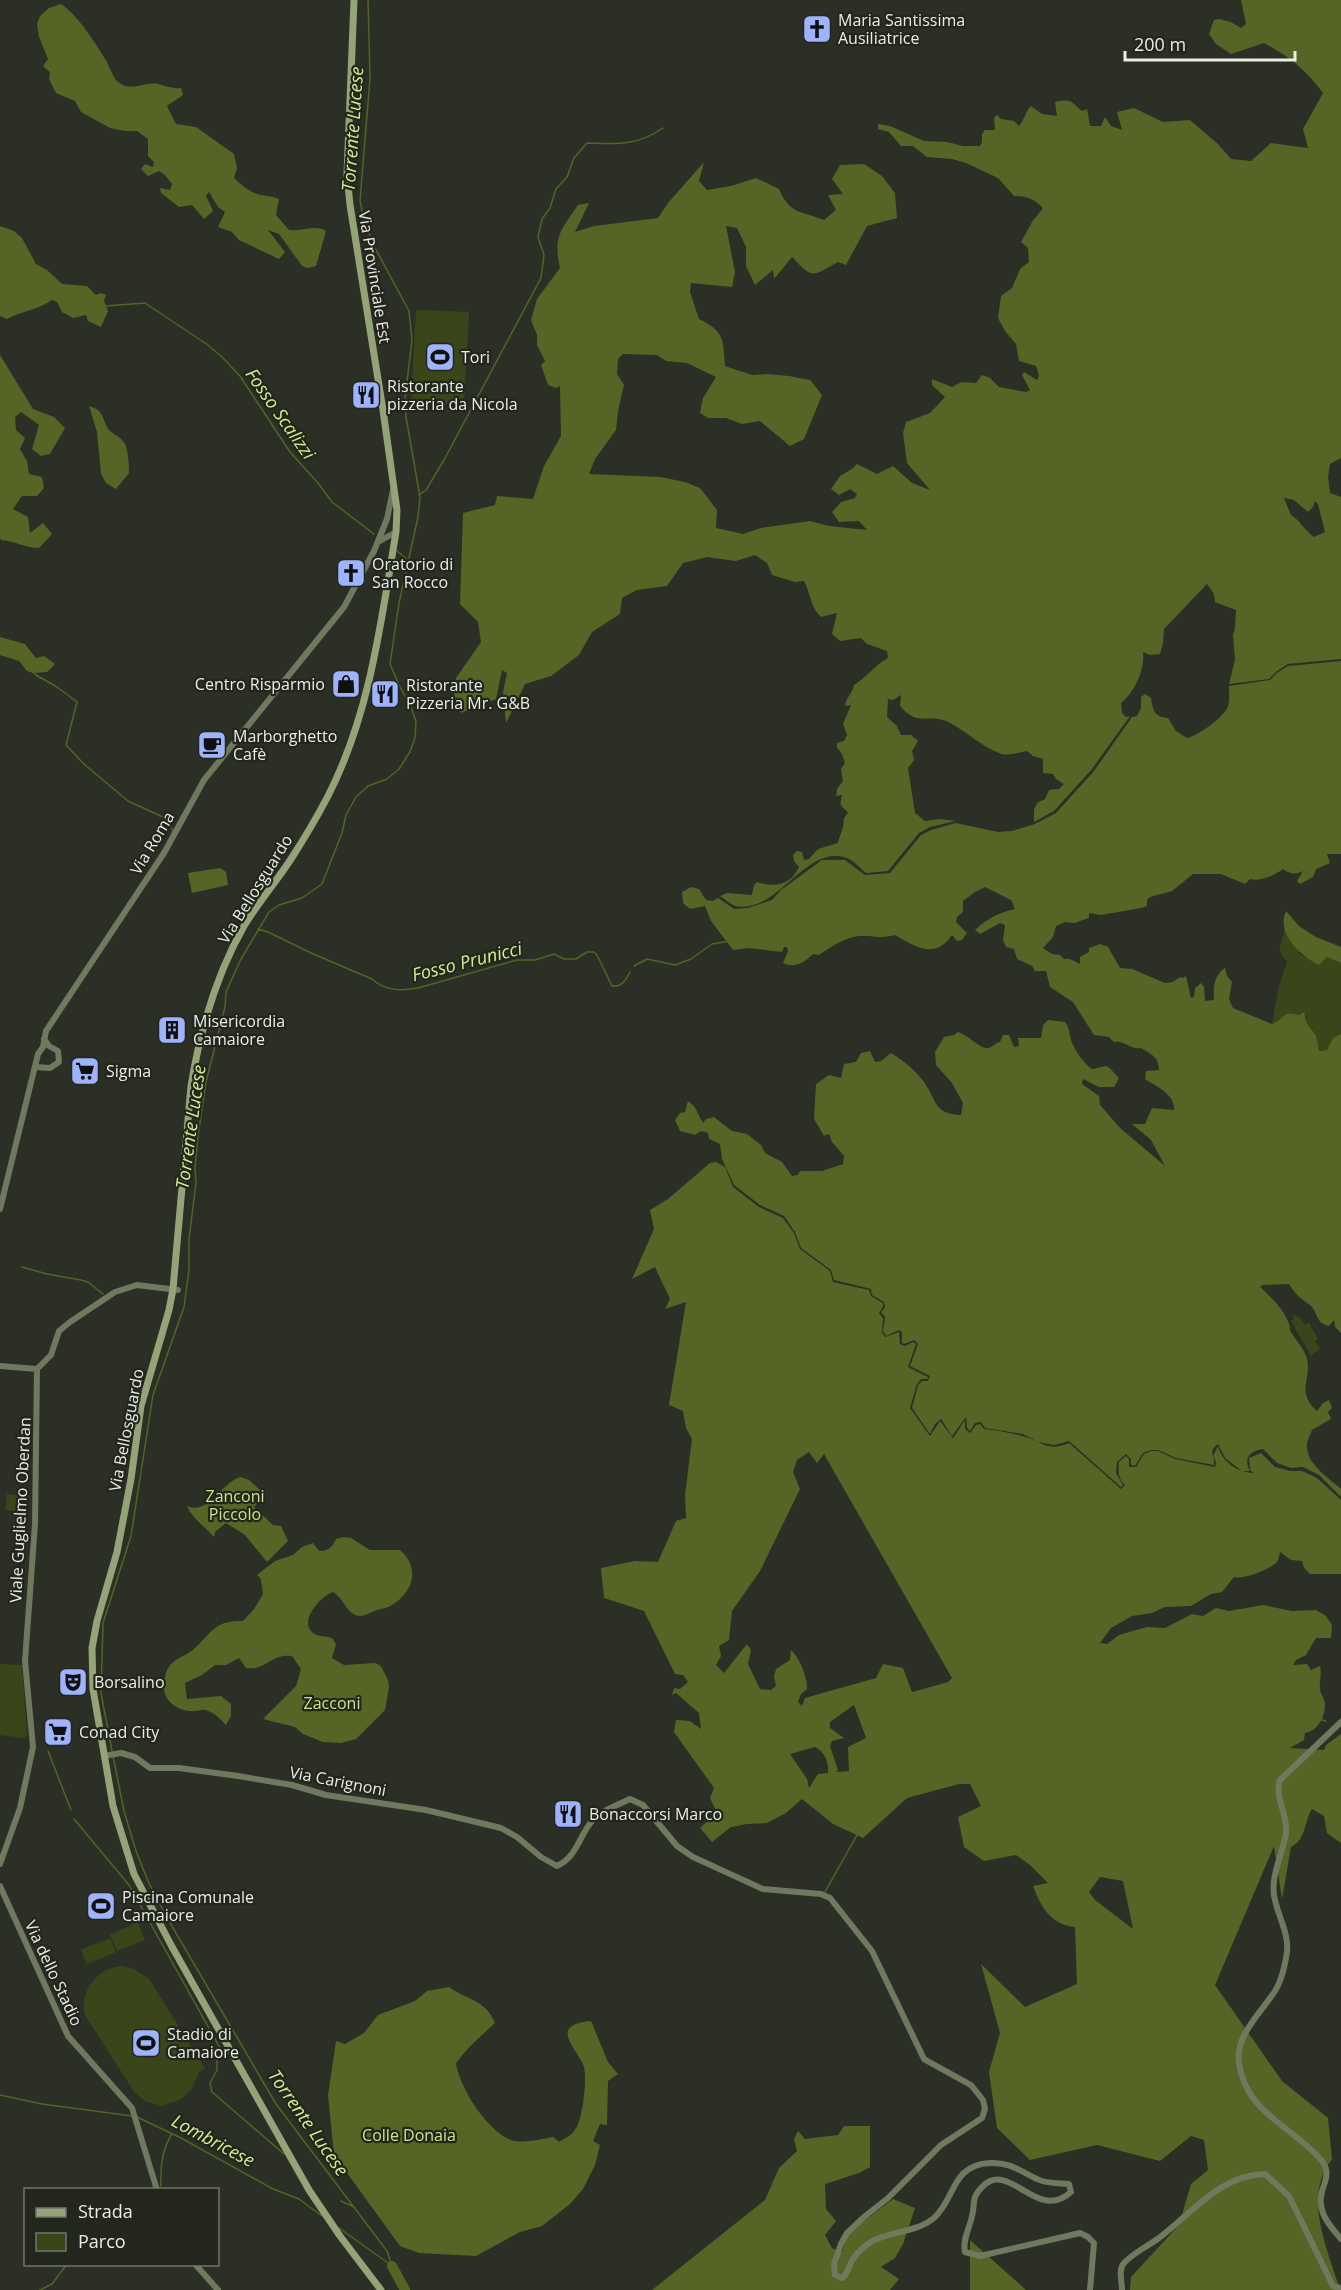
<svg xmlns="http://www.w3.org/2000/svg" width="1341" height="2290" viewBox="0 0 1341 2290" font-family="'Open Sans',sans-serif">
  <style>
    .green { fill: #3a461a }
    .forest { fill: #556525; fill-rule: evenodd }
    .lines { fill: none; stroke-linecap: round; stroke-linejoin: round }
    .stream { stroke: #536423; stroke-width: 1.5 }
    .river { stroke: #536423; stroke-width: 10 }
    .tertiary { stroke: #70795e; stroke-width: 6 }
    .secondary { stroke: #95a378; stroke-width: 7 }
    .labels { text-anchor: middle; stroke-width: 4.5; stroke-linejoin: round; paint-order: stroke }
    .poi-label { font-size: 16px; fill: #ebede6; stroke: #22261c; text-anchor: start }
    .street-label { font-size: 16px; fill: #ebede6; stroke: #22261c }
    .park-label { font-size: 16px; fill: #cae588; stroke: #22261c }
    .water-label { font-size: 18px; font-style: italic; fill: #d3ee91; stroke: #22261c }
  </style>
  <rect width="100%" height="100%" fill="#2c2f25"/>
  <path class="green" d="M416,310L469,312L464,405L411,402Z
    M1284,928L1300,954L1319,965L1327,957L1341,963V1034L1327,1050L1319,1051L1316,1035L1307,1024L1306,1015L1295,1014L1272,1024L1279,986L1287,962C1272,946 1285,944 1284,928Z
    M1294,1314L1296,1317L1299,1316L1305,1325L1309,1323L1318,1339L1315,1341L1320,1349L1311,1356L1291,1321L1294,1319L1292,1315Z
    M7,1494L28,1497L26,1513L5,1510Z
    M0,1664L22,1665L27,1735L24,1738L0,1735Z
    M138,1922L145,1940L117,1951L110,1935Z
    M110,1938L116,1952L87,1964L81,1950Z
    M122,1966L134,1969L149,1979L205,2068L199,2072L191,2090L181,2099L162,2106L145,2101L135,2093L85,2015C79,1990 98,1968 122,1966Z"/>
  <path class="forest" d="M1241,0H1341V458L1330,464L1328,477L1330,493L1341,497V659L1288,664L1277,671L1269,679L1229,684L1235,660L1233,635L1235,628L1236,610L1215,602L1214,594L1207,584L1164,629L1163,643L1160,654L1150,655L1143,652C1145,669 1135,692 1121,703L1122,713L1126,717L1130,716L1092,769L1054,811L1034,822V810L1037,803L1045,799L1049,790L1059,789L1064,784L1056,779L1053,774L1043,773V759L1033,756L1027,751C1019,752 1007,757 999,753C981,746 967,732 950,723C929,712 918,728 900,706L901,695L893,700L888,699L887,717L897,726L901,735H911L918,741L912,751L914,760L908,768L915,813L925,821L939,819L956,821L930,827L919,833L888,871L866,873C860,868 854,861 847,858C805,843 779,914 736,906C731,905 725,899 720,896L727,893L752,895L754,885L757,882C775,888 791,885 799,867L794,861L793,855L797,851L802,852L804,860L809,859L818,849L838,843C840,834 844,828 844,818L848,813C841,804 839,809 842,795L836,796L837,789L843,781L841,769L845,763L842,754L837,748V743L844,741L847,735L843,724L851,705L845,706C846,697 853,693 854,685C867,677 875,665 888,658L887,651L867,644L861,638L840,641L832,634L837,613L821,617C810,607 811,594 804,581L795,582L772,575L767,563L755,555L736,561L707,557L683,563L667,586L637,590L622,598L620,614L592,632L579,655L551,676L525,684L506,723L503,692L507,673L502,670L496,699L461,713L454,699L456,678L481,642L478,622L460,604L463,513L495,505L497,496L533,499L544,466L561,436L560,386L556,388L548,385L541,365L545,361L537,345V335L531,320L537,299L560,268C553,236 561,230 578,205L589,203L575,232L594,226L658,218L668,203L704,162L699,181L707,190L731,186L756,178L779,189C790,215 802,211 824,220L836,210L828,195L843,194L832,179L840,165L864,164L882,176L895,193L897,218L867,226L846,265L838,262C811,277 813,279 792,257L774,279L773,270L755,285L746,266V247L737,228L726,226L735,272L732,287L691,283L690,292L699,319C725,332 723,339 725,366L752,375L767,374L789,376L810,380L822,395L804,439L790,446L760,421L742,424L726,418H708L700,413L703,398L716,377L687,363L666,361L657,355L623,354L618,359L617,374L624,385L618,411L616,430L595,459L589,474L660,477L685,482L700,488L717,510L716,528L743,534L761,528L810,521L829,526L867,530L859,521L839,522L832,512L841,502L855,498L857,494L850,489L839,495L831,489L840,476L852,469L857,464L877,474L893,466L912,483L930,490L907,463L903,433L906,422L930,413L945,397L932,385V379L952,387L961,382L976,383L982,375L990,378L999,387L1026,392L1030,390L1022,375L1024,372L1037,380L1039,376L1036,366L1019,361L1016,344L1005,331L998,318L1001,296L1012,288L1020,269L1029,262L1028,248L1021,242L1032,222L1043,208C1034,199 1027,196 1014,196L998,178L966,163L952,159L927,157L913,146H901L889,132L878,129V124L890,126L924,141L947,142L963,146H980L982,142V134L985,130H995L994,118L997,115L1001,119L1014,121L1019,126C1025,119 1025,112 1031,106L1042,114L1057,116L1055,102C1072,98 1071,102 1082,111L1087,109L1090,126H1101L1105,117L1111,126L1122,130L1117,112L1134,108L1163,122L1190,120L1218,144L1231,159L1251,161L1271,143L1308,148L1303,129L1323,93C1306,70 1289,56 1264,43L1231,54L1216,44L1209,34L1214,20L1219,19L1231,22L1241,28L1246,24ZM1284,498L1294,500L1308,512L1313,507L1315,501L1318,504L1325,532L1314,537C1305,531 1300,520 1291,515Z
    M61,4C78,15 96,44 107,62C110,68 113,78 118,82C132,93 144,81 158,84C166,86 172,89 181,88L183,95L167,106L176,124L196,127L234,154L237,168L234,178C240,184 251,193 260,195C268,196 271,196 279,199L276,215L289,230C301,232 316,224 326,231L316,266L308,268L302,266L279,234L268,230L285,252L279,259L239,240L232,232L218,227L225,212L218,207L209,192L206,196L213,211L204,219L192,205L179,207L161,193L160,188L170,190L172,184L165,175L159,171L148,176L141,169L145,164L153,167L154,162L148,156V139L137,131H125L110,128L81,112L75,101L56,93L49,79L50,72L43,66L48,59L39,37L37,24L40,16L49,8Z
    M0,226L14,231L22,238L36,264L47,270L62,284L87,286L96,295L101,293L106,295L104,301L108,311L101,327L88,321L86,315L73,318L62,312L57,302L52,300C38,310 22,311 7,319L0,316Z
    M0,355L33,409L54,417L65,428L50,454L41,456L32,449L39,425L21,412L15,417L16,430L25,438L20,449L27,461L29,474L42,477L44,488L37,496H22L13,509L28,517L30,533L43,523L52,534L39,548C26,548 15,541 1,540L0,538Z
    M89,406C106,411 101,420 110,431C115,435 122,438 125,444C128,449 129,466 129,473L116,489L106,483L101,474L97,432Z
    M0,637L25,644L36,658L44,656L55,664L47,672L33,673L27,671L19,661L0,655Z
    M1341,661V854H1327L1330,863L1316,869L1313,877L1300,884L1297,881L1303,871C1296,875 1290,874 1283,869C1275,875 1260,882 1250,879L1245,884L1221,874H1193L1172,891L1150,897L1147,900V906L1141,908L1101,915L1089,913V918L1074,923L1065,922L1056,926L1053,937L1043,948L1052,954L1060,955L1064,959H1070L1080,964V957L1089,952V948L1100,944L1108,947L1120,968L1132,969L1165,983L1173,982L1180,977L1183,978L1186,976L1191,998L1194,997L1195,988L1201,983L1204,987L1205,1001L1214,1000C1213,988 1214,975 1225,968L1227,976L1232,982L1229,999L1233,1008L1272,1024C1286,1018 1281,1011 1299,1015L1304,1012L1307,1024L1316,1035L1319,1051L1327,1050L1333,1038L1341,1034V1333L1335,1327L1334,1320L1329,1326C1315,1323 1318,1312 1310,1305C1300,1298 1295,1294 1289,1284L1263,1285L1260,1287C1271,1297 1284,1309 1289,1324C1291,1329 1289,1328 1291,1332C1296,1341 1303,1347 1306,1356C1314,1377 1294,1391 1317,1411L1323,1403L1329,1400L1332,1408L1328,1412L1331,1419L1312,1430C1310,1435 1306,1443 1307,1448C1308,1465 1330,1479 1341,1489V1497L1319,1475L1303,1467L1291,1468L1277,1463L1263,1449C1250,1451 1243,1458 1250,1471H1242L1225,1458L1218,1444C1207,1453 1215,1455 1214,1465L1176,1458L1158,1450H1151L1143,1453L1135,1466L1131,1465V1459L1126,1454L1117,1462L1116,1473L1123,1485L1121,1487L1069,1441L1054,1445L1038,1442L1023,1434L985,1428L981,1422L975,1423L970,1431L967,1428L966,1417L952,1436L941,1419L935,1424L930,1434L912,1408L918,1385L922,1381H928L930,1376L910,1366L918,1344L914,1340L904,1344L902,1343V1332L899,1330L886,1336L883,1331L885,1317L881,1312L885,1307L884,1302L872,1295L871,1289L834,1280L831,1270L801,1248L795,1232L784,1216L760,1205L734,1185L722,1159L720,1144L709,1139L708,1133L701,1131L695,1135L680,1131L675,1120L680,1113L685,1112L688,1101L694,1106L703,1123L706,1119L714,1117L732,1131L747,1134L761,1145L765,1153L782,1162L792,1176L798,1175L800,1171H822L843,1164L844,1156L832,1142L829,1134L824,1136L814,1119L816,1084L829,1075L841,1078L844,1064L856,1062L861,1053L870,1051L875,1062L881,1061L891,1053C903,1060 916,1071 924,1082C937,1101 934,1114 961,1115L963,1103L952,1083L936,1065L935,1052L944,1037L954,1035L958,1032C968,1035 978,1047 986,1048C991,1049 995,1043 1000,1042L1003,1035H1009L1014,1047L1019,1046L1018,1038H1041L1043,1025L1048,1020L1065,1022C1071,1030 1069,1037 1073,1045C1077,1054 1085,1064 1092,1069C1110,1066 1104,1062 1119,1078L1114,1087H1099L1083,1079L1082,1084L1099,1096L1100,1105L1120,1128L1165,1166L1151,1140L1132,1124H1145L1152,1108L1174,1110C1175,1094 1157,1087 1145,1079L1146,1071L1159,1070C1159,1057 1151,1054 1141,1048C1131,1050 1124,1040 1114,1042L1109,1037L1094,1035L1073,1002L1050,987L1046,971H1035L1032,966L1017,959L1014,949L1006,947L1003,940L1005,925L1000,923L980,934L975,930C988,918 998,913 1015,909L1011,900L985,887L975,892L963,901V912L957,917L956,922L967,933L962,940L957,941L952,935C935,960 916,947 895,935C884,938 878,937 867,936C850,934 832,946 819,955L813,954C805,962 795,969 783,963L788,951L787,947H784L782,952L749,948L733,950L711,921L705,906L690,909L683,903L682,892L691,887L699,889L706,900L713,901L718,898L734,909L748,908L772,900L781,890L822,860H845L865,875L890,873L921,835L931,830L956,823L998,832L1012,831L1035,824L1056,813L1094,771L1132,717L1137,716L1141,708V697L1145,694L1151,698C1153,710 1154,717 1168,718L1176,731L1187,738C1197,736 1225,717 1228,706C1230,700 1229,692 1229,686L1270,680L1278,672L1288,666Z
    M220,868L226,872L228,885L192,893L188,873Z
    M1286,911L1299,926L1316,937L1341,947V963L1327,957L1319,965C1300,956 1276,933 1286,911Z
    M716,1162L725,1167L733,1187L759,1207L783,1218L794,1233L800,1249L830,1271L833,1282L869,1290L871,1296L883,1303V1306L879,1313L883,1318L882,1332L885,1337L899,1332L900,1344L905,1346L913,1342L916,1344L908,1367L928,1377L927,1379H921L917,1384L910,1408L930,1436L940,1421L953,1438L965,1420V1429L970,1433L976,1425L980,1424L984,1429C996,1430 1010,1433 1022,1436C1041,1440 1046,1453 1069,1443L1121,1489L1125,1485C1118,1478 1118,1472 1119,1462L1126,1456L1129,1459V1467H1136L1144,1454L1151,1451H1158L1175,1459L1215,1467L1216,1462L1213,1456L1218,1446C1222,1462 1237,1472 1253,1473L1250,1469L1249,1458L1261,1453L1275,1467L1290,1471H1302L1317,1478L1341,1500V1574H1310L1304,1568L1302,1561L1291,1560L1280,1552C1279,1556 1279,1559 1277,1562C1271,1569 1242,1580 1234,1577L1222,1592L1211,1594L1191,1606L1165,1607L1152,1613L1132,1616L1111,1628L1100,1643L1107,1644L1119,1635L1147,1627L1165,1628L1192,1614L1203,1616L1216,1608L1229,1611L1263,1605L1292,1611L1316,1610L1326,1616L1332,1625L1331,1638H1316L1306,1655L1296,1660L1293,1665L1307,1664L1311,1670L1320,1666C1322,1675 1319,1682 1320,1690C1321,1695 1325,1699 1325,1704C1325,1717 1318,1731 1305,1733L1304,1740L1290,1748L1324,1750L1326,1745L1341,1734V1843L1327,1833L1324,1816L1312,1809C1304,1822 1306,1840 1291,1847L1282,1899L1274,1846L1215,1985L1282,2081L1328,2118L1332,2159C1302,2197 1328,2249 1340,2290H1130L1131,2277L1179,2225L1191,2184L1208,2170L1204,2140L1191,2136L1160,2161L1097,2145L1030,2160L997,2128L989,2072L1000,2033L981,1964L1025,2007L1077,1984L1075,1927C1051,1925 1041,1907 1033,1886L1048,1883L1030,1865L1016,1855L984,1861L964,1847L958,1817L981,1806L970,1784H959L907,1798L863,1838L833,1824L802,1799L786,1813L767,1823L747,1824L731,1827L712,1842L700,1828L717,1813L710,1798L714,1788L674,1732L676,1720L690,1721L701,1729L699,1713L676,1693L672,1695L674,1688L680,1689L688,1682L683,1675L675,1674L644,1611L604,1598L601,1568L635,1561L658,1562L676,1521L686,1518L685,1495L692,1439L686,1428L683,1411L669,1405L686,1302L665,1309L670,1299L655,1267L632,1279L654,1229L650,1210L668,1199L710,1163ZM809,1452L817,1463L824,1454L952,1678L948,1682L912,1692L903,1668L883,1664L876,1678L805,1698L802,1706L798,1702L801,1694L807,1689C808,1678 799,1657 791,1650L790,1660L776,1669L774,1677L776,1686L771,1690L760,1689L748,1664L751,1650L747,1644L724,1673L716,1665L721,1656L719,1646L729,1640L732,1611L760,1571L800,1489L793,1472L797,1460ZM854,1705L866,1738L848,1747L849,1771L836,1772L838,1770L830,1746L832,1741L844,1738L830,1728V1722ZM815,1747C825,1752 829,1762 828,1773L818,1774L809,1788L807,1779L790,1754ZM1100,1877L1123,1881L1133,1929L1095,1900L1089,1892Z
    M241,1477L249,1480L260,1490V1500L254,1507L273,1525L281,1526L288,1541L267,1562L245,1535L226,1523L215,1532L214,1537C204,1526 192,1518 187,1506C209,1516 222,1481 241,1477Z
    M343,1537L351,1538L370,1550H400C420,1567 414,1592 392,1605C386,1609 381,1608 375,1611C370,1612 366,1616 361,1616C347,1616 344,1598 333,1592C321,1596 298,1621 313,1633C318,1637 326,1636 332,1638L336,1644L332,1658L344,1665L375,1663L381,1666L388,1680L389,1688L385,1710L356,1739L341,1743L323,1742L303,1734L295,1727L263,1719L296,1686L301,1669L292,1656C269,1654 267,1671 246,1668L239,1658L226,1665H215L202,1675L185,1683L187,1699L221,1696L231,1704V1716L226,1725C221,1720 215,1713 208,1711C202,1708 197,1712 190,1711C176,1710 163,1700 164,1686C164,1678 166,1670 171,1664C178,1657 186,1656 194,1649C212,1632 215,1620 243,1621L254,1609L263,1594L261,1579L257,1575L275,1561L293,1555L302,1547L313,1543L319,1551C328,1551 332,1548 336,1539Z
    M449,1987C467,2000 486,2000 495,2023C481,2036 467,2048 456,2063C459,2087 487,2131 511,2140C522,2144 542,2139 553,2137L559,2142C563,2139 571,2136 574,2131C583,2122 587,2079 584,2067C579,2050 546,2025 591,2021L608,2062L618,2074L608,2081L607,2125L600,2124L593,2141L600,2145L595,2165L583,2189L570,2204L542,2226L520,2232L476,2256L419,2253L400,2246L334,2155L328,2095L336,2041L345,2044L364,2033L378,2015L415,2001L427,1991Z
    M844,2126H870V2167L859,2173L825,2184L826,2209L836,2221L825,2235L832,2248L842,2252L848,2233L893,2199L915,2208L903,2244L895,2258L881,2267L899,2279L890,2290H652L765,2200L779,2168L797,2151L794,2139L798,2131L805,2139L838,2135Z
    M970,2240L1026,2290H970Z"/>
  <g class="lines">
    <path class="stream" d="M0,252L92,307L145,303L208,345L223,358L240,376L290,452L318,483L332,502L374,534
      M419,495L426,490L444,460L541,278L544,255L538,237L542,219L550,208L556,189L567,177L574,158L587,143C617,144 637,146 663,128
      M397,551L408,560
      M0,650L11,652L36,675L57,687L77,702L66,745L84,764L128,801L163,817L169,822L173,831
      M258,929L268,932L311,953L372,979C385,991 400,991 418,988L517,960H535L554,954L564,959H576L587,952H594L597,955L612,986C622,987 626,980 630,972
      M634,966L647,959L675,965L691,959L712,944L743,939L804,934L821,937L840,934L857,925L872,921L933,919L960,894L980,883L1064,877L1086,887L1105,888L1128,885L1207,855L1230,859L1254,869L1272,866L1341,824
      M22,1267L47,1274L81,1280L88,1282L103,1294
      M1124,1608L1209,1489
      M1059,1678C1064,1666 1070,1652 1077,1641C1101,1606 1147,1607 1183,1592C1202,1584 1224,1575 1240,1562C1249,1556 1256,1548 1264,1541C1275,1532 1289,1530 1298,1518
      M48,1751L71,1810
      M112,1751L101,1693L103,1623L131,1536L153,1395L184,1307L189,1270V1239L196,1183L195,1168L198,1136L206,1082L225,1007L226,992L241,959L269,912L279,905L302,898L322,884L342,833L346,815L356,797L368,786L387,779L399,769L410,752L415,738L416,721L410,705L399,685L390,664L399,603L418,517L420,497L406,417L405,398L412,340L409,311L374,246L364,220L360,201L370,78L368,0
      M113,1756L124,1811L136,1851L148,1881L166,1916L276,2104L387,2251L392,2266
      M74,1819L129,1885L224,2055L217,2060V2070L210,2083L212,2092L284,2154
      M825,1892L862,1826L871,1818C891,1806 943,1781 952,1761V1726L969,1712L1004,1701L1017,1692L1040,1689L1058,1679L1083,1682L1113,1694L1153,1691L1187,1706L1208,1708L1249,1707L1285,1711L1326,1721
      M0,2095L42,2104L132,2116
      M137,2117L181,2138L273,2189L299,2199L322,2216
      M161,2186C160,2168 162,2150 171,2135
      M341,2201L354,2207
      M339,2228L391,2265
      M40,2290L52,2284L67,2264"/>
    <path class="river" d="M392,2266L405,2290"/>
    <path class="tertiary" d="M378,542L396,532
      M35,1067L50,1068L59,1062L58,1051L49,1046L44,1039
      M0,1209L38,1054L43,1047L46,1031L164,853L204,780L344,607L374,551L387,519L393,490
      M0,1366L37,1369
      M37,1369L51,1355L59,1331L70,1322L115,1292L137,1285L178,1290
      M1341,1722L1280,1780C1274,1797 1288,1814 1286,1833C1283,1853 1271,1874 1274,1895C1277,1915 1289,1932 1287,1952C1285,1965 1282,1980 1275,1991C1261,2013 1235,2035 1239,2063C1246,2114 1293,2126 1322,2161C1334,2177 1318,2188 1321,2204C1322,2218 1332,2228 1341,2239
      M104,1756L121,1753L135,1757L150,1768H179L238,1776L292,1785L326,1795L426,1810L501,1828L517,1837L541,1857L557,1866C577,1857 579,1836 592,1821C602,1810 618,1805 630,1799L643,1805L677,1846L693,1857L763,1889L821,1894L830,1898L872,1951L924,2059L971,2085L983,2100L985,2109L982,2118L941,2145L888,2198L864,2217L847,2233L841,2244L834,2264L835,2275L842,2278C849,2273 848,2266 853,2259C857,2252 863,2248 869,2243C888,2231 916,2233 934,2218C956,2198 951,2165 990,2163C1010,2162 1020,2171 1037,2179C1046,2184 1059,2183 1069,2184L1071,2192C1037,2223 1010,2160 983,2186C979,2190 977,2192 975,2197C973,2203 974,2210 972,2216C970,2227 962,2240 965,2252L980,2256L1080,2233L1088,2237L1094,2243L1090,2290
      M0,1864L20,1808L33,1747L25,1661L35,1524L37,1369
      M0,1886L68,2036L132,2108L157,2190
      M195,2264L218,2290
      M1122,2290C1122,2281 1118,2270 1124,2263C1133,2253 1148,2246 1159,2238C1192,2213 1220,2175 1265,2174L1289,2196L1333,2286L1341,2288"/>
    <path class="secondary" d="M354,0L347,175L350,205L383,410L397,510L396,532C381,622 370,714 328,796C317,817 304,839 291,859C276,882 258,903 244,926C216,975 200,1031 191,1086L173,1289L169,1310L141,1406L131,1479L117,1552L97,1621L92,1648L93,1689L113,1806L134,1874L171,1945L309,2190L340,2236L381,2290"/>
  </g>
  <defs>
    <g id="church-square" transform="scale(1.5)"><rect x="-9" y="-9" width="18" height="18" rx="4" fill="#9fb3fd" stroke="#22261c"/><path d="M-1.2-6h2.4v3.5h3.3v2.4h-3.3V6h-2.4V-.1h-3.3v-2.4h3.3Z" fill="#111"/></g>
    <g id="stadium-square" transform="scale(1.5)"><rect x="-9" y="-9" width="18" height="18" rx="4" fill="#9fb3fd" stroke="#22261c"/><path d="M0-5a6.5 5 0 1 0 0 10a6.5 5 0 1 0 0-10ZM-3.5-1.8h7v3.6h-7Z" fill="#111"/></g>
    <g id="restaurant-square" transform="scale(1.5)"><rect x="-9" y="-9" width="18" height="18" rx="4" fill="#9fb3fd" stroke="#22261c"/><path d="M-5-6h1v4h1v-4h1v4h1v-4h1v5L-1.5 .5V6h-2V.5L-5-1ZM5-6V6H3V1.5H1.5Q1.5-4 5-6Z" fill="#111"/></g>
    <g id="shop-square" transform="scale(1.5)"><rect x="-9" y="-9" width="18" height="18" rx="4" fill="#9fb3fd" stroke="#22261c"/><path d="M-5-2.5h2.3a2.7 3.5 0 0 1 5.4 0H5L5.5 6h-11ZM-1.5-2.5h3a1.5 2.3 0 0 0-3 0Z" fill="#111"/></g>
    <g id="cafe-square" transform="scale(1.5)"><rect x="-9" y="-9" width="18" height="18" rx="4" fill="#9fb3fd" stroke="#22261c"/><path d="M-5.5-4.5H6V0H3Q3 3.5 0 3.5H-2.5Q-5.5 3.5-5.5 0ZM3-3.2v2h1.7v-2ZM-6 4.5H4V6H-6Z" fill="#111"/></g>
    <g id="building-square" transform="scale(1.5)"><rect x="-9" y="-9" width="18" height="18" rx="4" fill="#9fb3fd" stroke="#22261c"/><path d="M-4-6H4V6H1V3H-1V6H-4ZM-2.5-4.3h1.7v1.8h-1.7ZM.8-4.3h1.7v1.8H.8ZM-2.5-1h1.7V.8h-1.7ZM.8-1h1.7V.8H.8Z" fill="#111"/></g>
    <g id="supermarket-square" transform="scale(1.5)"><rect x="-9" y="-9" width="18" height="18" rx="4" fill="#9fb3fd" stroke="#22261c"/><path d="M-6-5.5h2.5l.6 2H6L4.5 2H-2.5L-4.4-4H-6ZM-1.5 3.2a1.3 1.3 0 1 0 .1 0ZM3 3.2a1.3 1.3 0 1 0 .1 0Z" fill="#111"/></g>
    <g id="theatre-square" transform="scale(1.5)"><rect x="-9" y="-9" width="18" height="18" rx="4" fill="#9fb3fd" stroke="#22261c"/><path d="M-5-5.5Q0-4 5-5.5V0Q5 5 0 6Q-5 5-5 0ZM-3.3-2.5H-1v1.5H-3.3ZM1-2.5H3.3v1.5H1ZM-2.8 1Q0 5.5 2.8 1Z" fill="#111"/></g>
  </defs>
  <g fill-rule="evenodd">
    <use href="#church-square" x="817" y="29"/>
    <use href="#stadium-square" x="440" y="357"/>
    <use href="#restaurant-square" x="366" y="395"/>
    <use href="#church-square" x="351" y="573"/>
    <use href="#shop-square" x="346" y="684"/>
    <use href="#restaurant-square" x="385" y="694"/>
    <use href="#cafe-square" x="212" y="745"/>
    <use href="#building-square" x="172" y="1030"/>
    <use href="#supermarket-square" x="85" y="1071"/>
    <use href="#theatre-square" x="73" y="1682"/>
    <use href="#supermarket-square" x="58" y="1732"/>
    <use href="#restaurant-square" x="568" y="1814"/>
    <use href="#stadium-square" x="101" y="1906"/>
    <use href="#stadium-square" x="146" y="2043"/>
  </g>
  <g class="labels">
    <g class="poi-label">
      <text x="838" y="26">Maria Santissima<tspan x="838" dy="18">Ausiliatrice</tspan></text>
      <text x="461" y="363">Tori</text>
      <text x="387" y="392">Ristorante<tspan x="387" dy="18">pizzeria da Nicola</tspan></text>
      <text x="372" y="570">Oratorio di<tspan x="372" dy="18">San Rocco</tspan></text>
      <text x="325" y="690" text-anchor="end">Centro Risparmio</text>
      <text x="406" y="691">Ristorante<tspan x="406" dy="18">Pizzeria Mr. G&amp;B</tspan></text>
      <text x="233" y="742">Marborghetto<tspan x="233" dy="18">Cafè</tspan></text>
      <text x="193" y="1027">Misericordia<tspan x="193" dy="18">Camaiore</tspan></text>
      <text x="106" y="1077">Sigma</text>
      <text x="94" y="1688">Borsalino</text>
      <text x="79" y="1738">Conad City</text>
      <text x="589" y="1820">Bonaccorsi Marco</text>
      <text x="122" y="1903">Piscina Comunale<tspan x="122" dy="18">Camaiore</tspan></text>
      <text x="167" y="2040">Stadio di<tspan x="167" dy="18">Camaiore</tspan></text>
    </g>
    <g class="street-label">
      <text transform="translate(375 277) rotate(81)" y="6">Via Provinciale Est</text>
      <text transform="translate(152 843) rotate(-59)" y="6">Via Roma</text>
      <text transform="translate(255 889) rotate(-58)" y="6">Via Bellosguardo</text>
      <text transform="translate(126 1430) rotate(-79)" y="6">Via Bellosguardo</text>
      <text transform="translate(20 1510) rotate(-87)" y="6">Viale Guglielmo Oberdan</text>
      <text transform="translate(338 1781) rotate(11)" y="6">Via Carignoni</text>
      <text transform="translate(54 1973) rotate(65)" y="6">Via dello Stadio</text>
    </g>
    <g class="park-label">
      <text x="235" y="1502">Zanconi<tspan x="235" dy="18">Piccolo</tspan></text>
      <text x="332" y="1709">Zacconi</text>
      <text x="409" y="2141">Colle Donaia</text>
    </g>
    <g class="water-label">
      <text transform="translate(353 129) rotate(-86)" y="6">Torrente Lucese</text>
      <text transform="translate(280 414) rotate(55)" y="6">Fosso Scalizzi</text>
      <text transform="translate(467 962) rotate(-14)" y="6">Fosso Prunicci</text>
      <text transform="translate(191 1127) rotate(-82)" y="6">Torrente Lucese</text>
      <text transform="translate(308 2123) rotate(55)" y="6">Torrente Lucese</text>
      <text transform="translate(213 2141) rotate(28)" y="6">Lombricese</text>
    </g>
  </g>
  <rect x="24" y="2188" width="195" height="78" fill="#22261c" stroke="#72766d" stroke-width="1.5"/>
  <rect x="36" y="2208" width="30" height="9" fill="#95a378" stroke="#72766d" stroke-width="1.5"/>
  <text x="78" y="2218" font-size="18" fill="#ebede6">Strada</text>
  <rect x="36" y="2233" width="30" height="18" fill="#3a461a" stroke="#72766d" stroke-width="1.5"/>
  <text x="78" y="2248" font-size="18" fill="#ebede6">Parco</text>
  <path d="M1125 51v9h170v-9" fill="none" stroke="#ebede6" stroke-width="3"/>
  <text x="1134" y="51" font-size="18" fill="#ebede6" stroke="#22261c" stroke-width="4.5" paint-order="stroke">200 m</text>
</svg>
